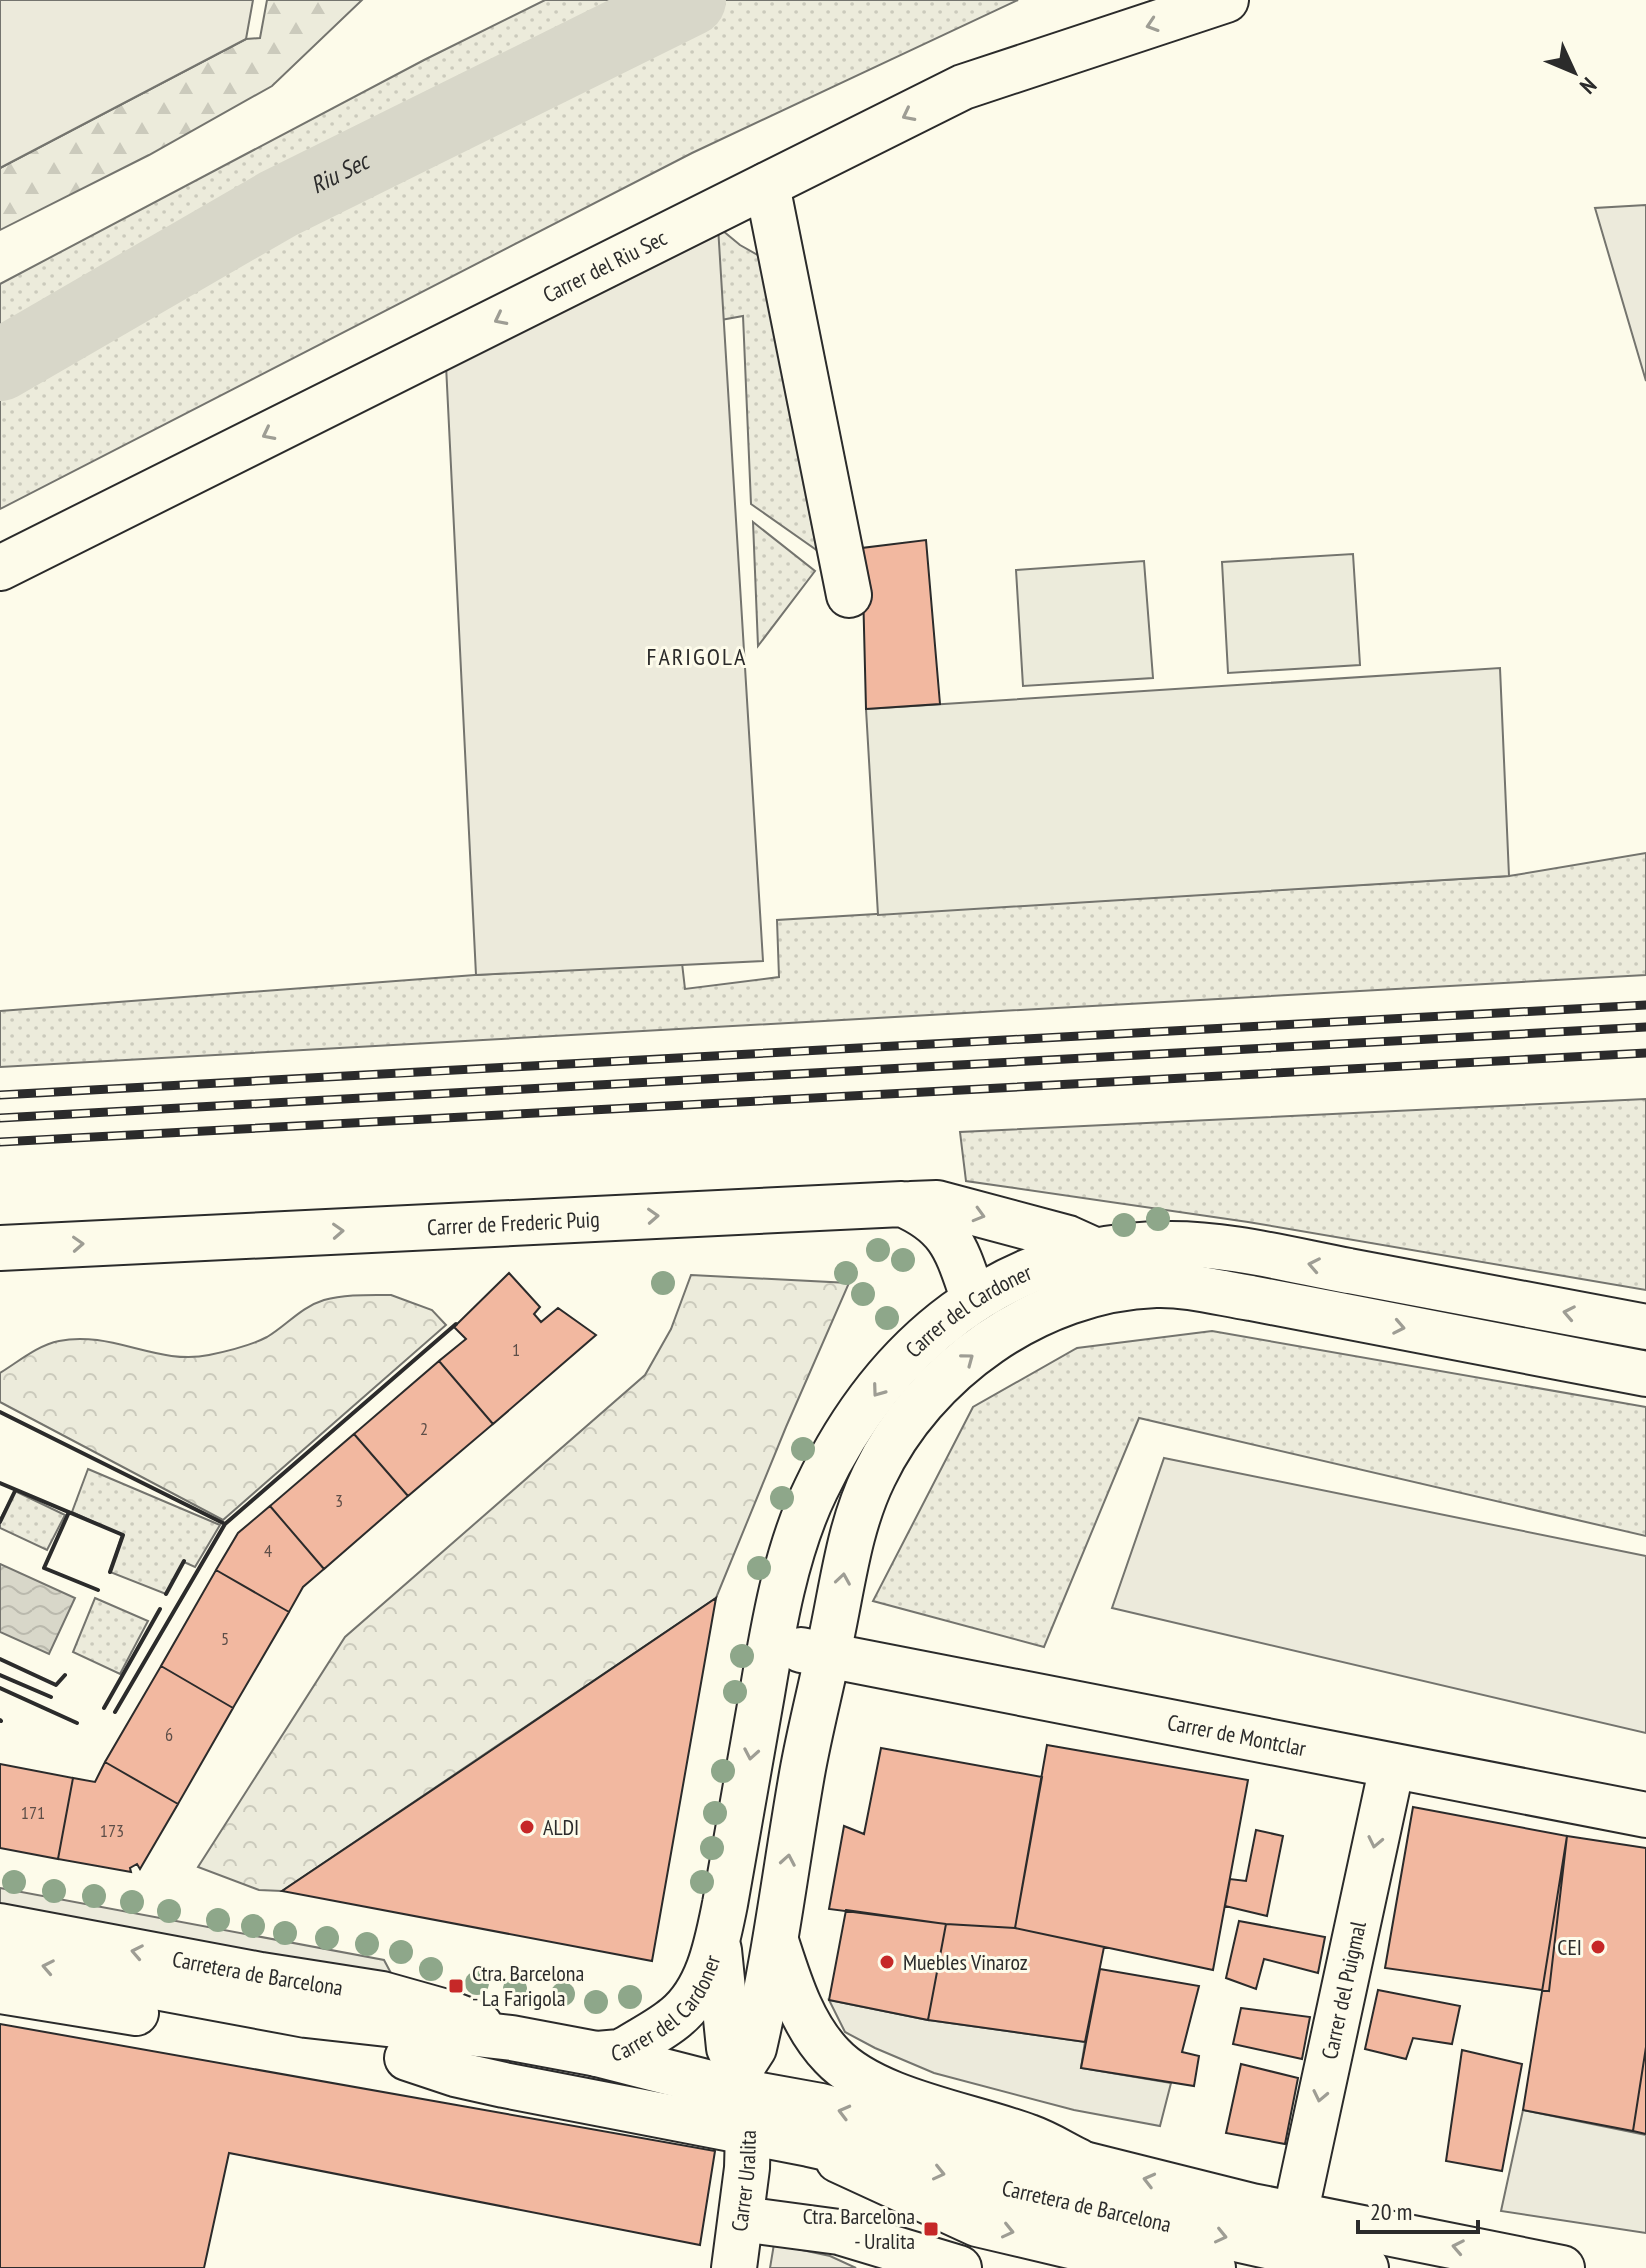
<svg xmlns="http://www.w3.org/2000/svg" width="1646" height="2268" viewBox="0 0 1646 2268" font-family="'PT Sans Narrow',sans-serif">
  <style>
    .grass { fill: url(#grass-dots); stroke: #74746e; stroke-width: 2 }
    .forest { fill: url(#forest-firs); stroke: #74746e; stroke-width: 2 }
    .park { fill: url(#park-crowns); stroke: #74746e; stroke-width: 2 }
    .pitch { fill: #ecebdb; stroke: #74746e; stroke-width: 2 }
    .parking { fill: #eceadb; stroke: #74746e; stroke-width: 2 }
    .water { fill: url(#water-waves); stroke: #74746e; stroke-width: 2 }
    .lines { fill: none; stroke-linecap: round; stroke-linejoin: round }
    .river { stroke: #d8d7c9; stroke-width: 72 }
    .building { fill: #f2b8a0; stroke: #2b2b2b; stroke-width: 2 }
    .minor-casing { stroke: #2b2b2b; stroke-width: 48 }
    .major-casing { stroke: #2b2b2b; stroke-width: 48 }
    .minor { stroke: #fdfbea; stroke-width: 44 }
    .major { stroke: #fdfbea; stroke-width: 44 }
    .rail-casing { stroke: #2b2b2b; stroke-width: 9 }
    .rail { stroke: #fdfbea; stroke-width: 6; stroke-dasharray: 18; stroke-linecap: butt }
    .wall { stroke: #2b2b2b; stroke-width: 4 }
    .tree { fill: #8ea78a }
    .oneway { stroke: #9e9d94 }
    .poi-dot { fill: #c62828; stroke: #fdfbea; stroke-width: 3 }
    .labels { text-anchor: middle; stroke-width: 6; stroke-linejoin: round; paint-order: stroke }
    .number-label { font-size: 18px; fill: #5d4e48 }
    .street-label { font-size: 22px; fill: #2b2b2b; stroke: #fdfbea }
    .poi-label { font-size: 22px; fill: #2b2b2b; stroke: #fdfbea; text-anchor: start }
    .water-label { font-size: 24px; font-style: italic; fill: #2b2b2b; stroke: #fdfbea }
    .neighbourhood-label { font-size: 24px; letter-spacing: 2px; fill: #2b2b2b; stroke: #fdfbea }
  </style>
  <defs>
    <pattern id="grass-dots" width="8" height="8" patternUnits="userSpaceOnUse" patternTransform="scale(2)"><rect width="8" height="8" fill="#ecebdb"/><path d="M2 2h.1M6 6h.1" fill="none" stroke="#cbcabc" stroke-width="1.8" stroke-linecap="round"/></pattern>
    <pattern id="forest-firs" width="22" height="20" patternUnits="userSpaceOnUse" patternTransform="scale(2)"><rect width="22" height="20" fill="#ecebdb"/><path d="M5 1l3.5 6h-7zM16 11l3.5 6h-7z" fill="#cbcabc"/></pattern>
    <pattern id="park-crowns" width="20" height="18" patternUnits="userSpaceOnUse" patternTransform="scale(2)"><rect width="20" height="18" fill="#ecebdb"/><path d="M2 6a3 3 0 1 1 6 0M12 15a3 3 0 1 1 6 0" fill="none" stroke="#cbcabc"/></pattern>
    <pattern id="water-waves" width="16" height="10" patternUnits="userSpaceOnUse" patternTransform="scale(2)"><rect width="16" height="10" fill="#d8d7c9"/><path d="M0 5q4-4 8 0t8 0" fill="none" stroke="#bab9ad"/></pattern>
  </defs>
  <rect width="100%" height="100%" fill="#fdfbea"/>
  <path class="grass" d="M545,0H1018L692,153L0,509V284L424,60Z
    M717,226L740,245L763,258L825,556L751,504L743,316L699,324Z
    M753,522L815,571L758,646Z
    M1646,853V975L0,1067V1011L475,975L682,963L685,989L779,977L777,920L1509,876Z
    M1646,1099V1290L1248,1222L966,1181L960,1132Z
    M1212,1331L1646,1407V1536L1139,1418L1044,1647L873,1601L973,1407L1077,1348Z
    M88,1469L220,1525L195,1567L184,1562L166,1594L110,1572L122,1535L72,1512Z
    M15,1491L65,1515L47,1550L0,1528V1520Z
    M95,1598L148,1621L120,1674L73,1652Z"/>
  <path class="forest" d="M267,0H362L272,86L149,155L0,230V168L246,39L260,38Z"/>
  <path class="park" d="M691,1275L849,1283L786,1427L716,1598L282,1891L259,1890L198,1867L345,1637L645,1375L671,1329Z
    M391,1295L432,1310L446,1325L223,1520L0,1402V1373C18,1362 38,1345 59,1341C111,1330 158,1366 209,1355C228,1351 250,1346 267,1337C287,1325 301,1307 324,1300C345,1294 369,1295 391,1295Z"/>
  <path class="pitch" d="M1353,554L1360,665L1228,673L1222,562Z
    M1144,561L1153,678L1023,686L1016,570Z
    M1500,668L1509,876L878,915L866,709Z"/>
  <path class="parking" d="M0,0H253L246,39L0,168Z
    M1646,205V381L1595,208Z
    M717,210L763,961L476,975L446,365Z
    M1164,1458L1646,1556V1733L1112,1608Z
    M0,1888L384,1960L401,1992L0,1918Z
    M829,2000L928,2020L1085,2042L1081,2068L1171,2083L1160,2126L1074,2110L934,2073L875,2048L845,2032Z
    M1523,2110L1646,2135V2233L1501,2211Z
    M774,2244L830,2256L856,2268H770Z"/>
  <path class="water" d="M0,1564L75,1598L49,1654L0,1632Z"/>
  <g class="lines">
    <path class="river" id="s1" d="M0,365L278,204L690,0"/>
  </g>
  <path class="building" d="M926,540L940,704L866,709L862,548Z
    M509,1273L540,1307L534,1314L541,1322L558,1308L596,1335L493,1424L439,1361L466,1339L454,1327Z
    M439,1361L493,1424L408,1496L354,1434Z
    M354,1434L408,1496L324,1569L270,1506Z
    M270,1506L324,1569L303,1587L289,1612L216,1570L238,1533Z
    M216,1570L289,1612L233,1708L161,1666Z
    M716,1598L652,1961L282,1891L474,1762Z
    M161,1666L233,1708L178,1804L105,1762Z
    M1047,1745L1248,1780L1213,1970L1015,1928Z
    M881,1748L1042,1777L1015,1928L946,1924L829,1909L844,1826L864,1834Z
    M105,1762L178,1804L140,1869L137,1864L130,1868L131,1872L58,1859L73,1778L95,1782Z
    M0,1764L73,1778L58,1859L0,1848Z
    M1413,1807L1567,1836L1549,1991L1385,1968Z
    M1256,1830L1283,1836L1267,1916L1225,1906L1230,1879L1246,1881Z
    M1567,1836L1646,1848V2047L1633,2131L1523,2110Z
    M846,1910L946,1924L928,2020L829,2000Z
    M1239,1921L1325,1937L1318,1973L1264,1959L1256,1989L1226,1978Z
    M946,1924L1015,1928L1104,1947L1085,2042L928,2020Z
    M1100,1969L1199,1986L1182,2052L1199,2056L1194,2086L1081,2068Z
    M1378,1990L1460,2006L1452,2044L1413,2038L1406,2059L1365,2049Z
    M1241,2008L1310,2017L1302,2059L1233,2044Z
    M0,2024L715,2151L700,2245L229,2153L204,2268H0Z
    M1646,2047V2134L1633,2131Z
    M1462,2050L1522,2064L1502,2171L1446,2161Z
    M1241,2064L1298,2078L1285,2144L1226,2133Z"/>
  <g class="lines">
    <g class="minor-casing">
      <g id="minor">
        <path d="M767,185L849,595"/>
        <path id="s2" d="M0,568L963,87L1226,0"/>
        <path d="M911,1204L937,1203L1068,1238L1099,1252"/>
        <path id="s3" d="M0,1248L902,1204C953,1226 957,1252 974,1300"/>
        <path id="s4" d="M801,1650L1646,1815"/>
        <path id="s5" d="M0,1926L261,1975L382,1994L446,2012L480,2025"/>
        <path d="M776,1941C789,1981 802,2025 832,2056C874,2101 971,2115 1029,2137C1046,2143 1062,2153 1078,2161"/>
        <path d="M719,1950L729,2048L747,2089"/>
        <path id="s6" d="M597,2054L620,2052L628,2048C644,2038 662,2029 676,2017C709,1990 717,1943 725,1904C738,1834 750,1764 762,1694C773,1628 786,1550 816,1489C884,1346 1003,1245 1166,1244C1227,1243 1290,1260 1349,1271C1448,1290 1547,1309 1646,1327"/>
        <path d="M720,2084L745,2062L754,2048C775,1958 786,1865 802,1774C810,1729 822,1684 831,1639C843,1583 849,1527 874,1476C924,1371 1038,1289 1156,1285C1187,1284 1220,1293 1251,1298L1646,1374"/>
        <path d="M838,2160L977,2224L1083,2249L1213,2268"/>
        <path id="s7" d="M1295,2215L1392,1766"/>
        <path d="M741,2219L839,2232L959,2268"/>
        <path id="s8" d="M734,2268L747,2168L749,2095"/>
      </g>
    </g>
    <g class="major-casing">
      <g id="major">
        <path d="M0,1958L306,2015L512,2038L597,2054L749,2093L821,2106L1013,2157L1084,2164L1252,2206L1562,2268"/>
        <path d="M0,1991L136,2013"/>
        <path id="s9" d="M407,2058L455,2074L504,2085L809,2144L1366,2268"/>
      </g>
    </g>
    <use href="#minor" class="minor"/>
    <use href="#major" class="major"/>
    <g class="rail-casing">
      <path id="rail" d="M0,1095L1646,1005
        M0,1118L1646,1027
        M0,1142L1646,1053"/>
    </g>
    <use href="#rail" class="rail"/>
    <path class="wall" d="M0,1412L225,1524L456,1324
      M0,1483L123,1535L110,1572
      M69,1512L44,1568L98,1590
      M0,1522L15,1491
      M166,1594L184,1561
      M0,1659L56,1685L65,1675
      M0,1675L51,1697
      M0,1688L77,1723
      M104,1708L160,1609
      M115,1712L225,1524
      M0,1720L1,1721"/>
  </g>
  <g class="tree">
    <circle cx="1158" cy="1219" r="12"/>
    <circle cx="1124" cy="1225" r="12"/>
    <circle cx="878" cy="1250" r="12"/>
    <circle cx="903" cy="1260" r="12"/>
    <circle cx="846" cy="1273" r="12"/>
    <circle cx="663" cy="1283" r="12"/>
    <circle cx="863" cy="1294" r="12"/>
    <circle cx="887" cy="1318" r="12"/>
    <circle cx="803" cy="1449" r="12"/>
    <circle cx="782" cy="1498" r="12"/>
    <circle cx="759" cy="1568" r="12"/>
    <circle cx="742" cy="1656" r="12"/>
    <circle cx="735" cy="1692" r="12"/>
    <circle cx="723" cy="1771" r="12"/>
    <circle cx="715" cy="1813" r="12"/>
    <circle cx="712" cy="1848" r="12"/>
    <circle cx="14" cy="1882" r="12"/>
    <circle cx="702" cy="1882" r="12"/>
    <circle cx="54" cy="1891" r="12"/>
    <circle cx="94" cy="1896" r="12"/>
    <circle cx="132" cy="1902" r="12"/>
    <circle cx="169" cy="1911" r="12"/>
    <circle cx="218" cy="1920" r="12"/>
    <circle cx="253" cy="1926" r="12"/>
    <circle cx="285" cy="1933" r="12"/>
    <circle cx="327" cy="1938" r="12"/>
    <circle cx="367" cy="1944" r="12"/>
    <circle cx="401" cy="1952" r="12"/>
    <circle cx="431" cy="1969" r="12"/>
    <circle cx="477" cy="1983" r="12"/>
    <circle cx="515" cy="1989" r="12"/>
    <circle cx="563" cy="1994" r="12"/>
    <circle cx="630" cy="1997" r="12"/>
    <circle cx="596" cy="2002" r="12"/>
  </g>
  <defs><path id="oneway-chevron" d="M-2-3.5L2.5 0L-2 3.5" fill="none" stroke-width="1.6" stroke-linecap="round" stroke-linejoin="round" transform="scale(2)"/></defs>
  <g class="oneway">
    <use href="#oneway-chevron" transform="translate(1152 25) rotate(162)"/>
    <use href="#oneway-chevron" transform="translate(908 115) rotate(153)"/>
    <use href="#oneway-chevron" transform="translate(500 319) rotate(153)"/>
    <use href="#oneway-chevron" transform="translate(268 434) rotate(153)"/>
    <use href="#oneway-chevron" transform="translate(979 1215) rotate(16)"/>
    <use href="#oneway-chevron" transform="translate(653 1216) rotate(-3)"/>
    <use href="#oneway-chevron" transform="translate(338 1231) rotate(-3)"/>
    <use href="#oneway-chevron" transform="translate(78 1244) rotate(-3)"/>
    <use href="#oneway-chevron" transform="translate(1314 1265) rotate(-169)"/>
    <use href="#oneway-chevron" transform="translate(1569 1313) rotate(-169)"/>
    <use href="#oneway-chevron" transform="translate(1399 1327) rotate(11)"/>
    <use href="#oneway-chevron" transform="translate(968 1359) rotate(-37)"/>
    <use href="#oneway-chevron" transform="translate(878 1391) rotate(126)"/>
    <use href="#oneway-chevron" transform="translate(843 1579) rotate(-81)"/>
    <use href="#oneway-chevron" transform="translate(751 1754) rotate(100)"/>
    <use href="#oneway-chevron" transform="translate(1375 1842) rotate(102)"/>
    <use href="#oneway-chevron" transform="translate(788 1860) rotate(-80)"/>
    <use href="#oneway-chevron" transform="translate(137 1952) rotate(-169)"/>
    <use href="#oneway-chevron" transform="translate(48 1967) rotate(-169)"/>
    <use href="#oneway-chevron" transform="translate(1320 2096) rotate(102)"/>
    <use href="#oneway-chevron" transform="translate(844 2112) rotate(-165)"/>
    <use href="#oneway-chevron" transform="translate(939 2173) rotate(13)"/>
    <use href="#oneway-chevron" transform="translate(1149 2180) rotate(-166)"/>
    <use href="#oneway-chevron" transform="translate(1008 2231) rotate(13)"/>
    <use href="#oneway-chevron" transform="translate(1221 2236) rotate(13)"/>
    <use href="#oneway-chevron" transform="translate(1458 2247) rotate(-169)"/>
  </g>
  <g class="poi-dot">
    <circle cx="527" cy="1827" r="8"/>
    <circle cx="1598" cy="1947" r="8"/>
    <circle cx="887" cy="1962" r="8"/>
    <rect x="448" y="1978" width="16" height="16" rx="4"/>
    <rect x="923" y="2221" width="16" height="16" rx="4"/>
  </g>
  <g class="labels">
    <g class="number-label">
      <text x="516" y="1356">1</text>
      <text x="424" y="1435">2</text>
      <text x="339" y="1507">3</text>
      <text x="268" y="1557">4</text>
      <text x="225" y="1645">5</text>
      <text x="169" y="1741">6</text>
      <text x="33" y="1819">171</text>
      <text x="112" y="1837">173</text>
    </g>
    <g class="street-label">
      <text dy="8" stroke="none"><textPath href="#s2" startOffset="676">Carrer del Riu Sec</textPath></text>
      <text dy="8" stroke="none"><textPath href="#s3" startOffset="514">Carrer de Frederic Puig</textPath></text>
      <text dy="8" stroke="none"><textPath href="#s6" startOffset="880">Carrer del Cardoner</textPath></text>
      <text dy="8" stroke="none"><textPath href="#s4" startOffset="444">Carrer de Montclar</textPath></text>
      <text dy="8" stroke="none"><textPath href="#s5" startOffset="262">Carretera de Barcelona</textPath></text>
      <text dy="8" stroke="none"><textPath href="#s7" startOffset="230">Carrer del Puigmal</textPath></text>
      <text dy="8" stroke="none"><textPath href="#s6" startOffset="88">Carrer del Cardoner</textPath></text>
      <text dy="8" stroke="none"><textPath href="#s8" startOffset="88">Carrer Uralita</textPath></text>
      <text dy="8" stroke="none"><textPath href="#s9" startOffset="696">Carretera de Barcelona</textPath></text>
    </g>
    <g class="poi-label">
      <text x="543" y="1835">ALDI</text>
      <text x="1582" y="1955" text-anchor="end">CEI</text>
      <text x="903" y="1970">Muebles Vinaroz</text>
      <text x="472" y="1981">Ctra. Barcelona<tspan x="472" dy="25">- La Farigola</tspan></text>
      <text x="915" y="2224" text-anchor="end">Ctra. Barcelona<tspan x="915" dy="25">- Uralita</tspan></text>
    </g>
    <g class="water-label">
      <text dy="8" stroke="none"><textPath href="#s1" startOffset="390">Riu Sec</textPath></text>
    </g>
    <g class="neighbourhood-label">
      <text x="697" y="665">FARIGOLA</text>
    </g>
  </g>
  <g transform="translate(1574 72) rotate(134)" stroke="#fdfbea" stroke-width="6" paint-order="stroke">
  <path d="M0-6L14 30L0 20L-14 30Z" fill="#2b2b2b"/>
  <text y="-12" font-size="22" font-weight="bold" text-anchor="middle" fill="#2b2b2b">N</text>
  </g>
  <path d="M1358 2220v12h120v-12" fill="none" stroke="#2b2b2b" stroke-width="4"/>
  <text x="1370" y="2220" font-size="24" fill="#2b2b2b" stroke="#fdfbea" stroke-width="6" paint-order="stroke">20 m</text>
</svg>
